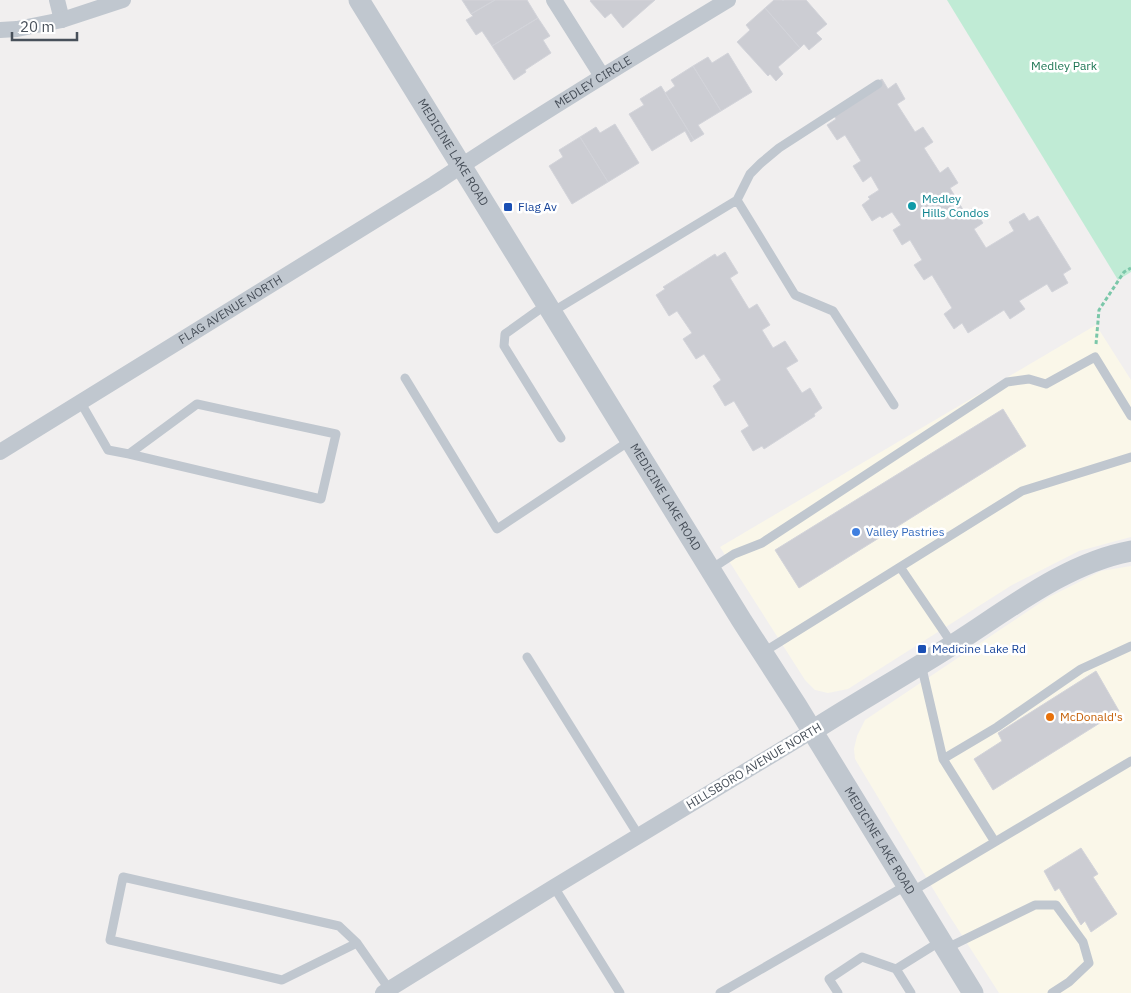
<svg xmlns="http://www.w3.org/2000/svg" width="1131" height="993" viewBox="0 0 1131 993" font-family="'IBM Plex Sans',sans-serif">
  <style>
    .commercial { fill: #faf7e9 }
    .green { fill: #c0ebd5 }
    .building { fill: #cccdd3; stroke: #d3d4da }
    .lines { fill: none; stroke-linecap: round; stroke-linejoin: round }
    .path { stroke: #7bc7a9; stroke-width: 3; stroke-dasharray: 4 2.5; stroke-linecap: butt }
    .service { stroke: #c0c7cf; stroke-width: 9 }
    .minor { stroke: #c0c7cf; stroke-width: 16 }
    .tertiary { stroke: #c0c7cf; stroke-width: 21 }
    .culture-dot { fill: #0f9aa8; stroke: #fff; stroke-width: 2 }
    .transit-dot { fill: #1a4fb4; stroke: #fff; stroke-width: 2 }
    .shop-dot { fill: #3f7fe0; stroke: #fff; stroke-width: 2 }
    .food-dot { fill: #e8710a; stroke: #fff; stroke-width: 2 }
    .labels { text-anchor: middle; stroke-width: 5; stroke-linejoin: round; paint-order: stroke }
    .park-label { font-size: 12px; fill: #1e7654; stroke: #fff }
    .street-label { font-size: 12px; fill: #48505a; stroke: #fff }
    .culture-label { font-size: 12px; fill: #0d838f; stroke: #fff; text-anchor: start }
    .transit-label { font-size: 12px; fill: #164399; stroke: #fff; text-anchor: start }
    .shop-label { font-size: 12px; fill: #366cbe; stroke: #fff; text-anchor: start }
    .food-label { font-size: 12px; fill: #c56008; stroke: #fff; text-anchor: start }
  </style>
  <rect width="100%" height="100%" fill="#f1efef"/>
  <path class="commercial" d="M1096,325L1131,380V537L1079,551L1012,585L848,689L828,693L815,690L805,680L720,547Z
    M1131,566V993H999L947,912L855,759L854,749L857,736L865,720L1049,597L1101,571Z"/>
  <path class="green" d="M947,0H1131V272L1118,280Z"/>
  <path class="building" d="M462,0H495L471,14Z
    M495,0H527L538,18L492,46L482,31L476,35L466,20L473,16L471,14Z
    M591,0H655L623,28L611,13L605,18L590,1Z
    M774,0H782L783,1L784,0H806L827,24L816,33L822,39L809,50L804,44L800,48L765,8Z
    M765,8L800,48L778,67L783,74L776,81L770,74L768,76L737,42L750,30L746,25Z
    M538,18L550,36L543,40L551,53L525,70L526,72L514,80L492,46Z
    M728,53L752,92L721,111L693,66L708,57L712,63Z
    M693,66L721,111L698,125L704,134L694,140L665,93L675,86L671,80Z
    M882,79L888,89L896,83L905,99L897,104L915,132L923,127L933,142L924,148L940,173L948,167L958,183L950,188L965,213L973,208L983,223L974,229L986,248L1014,231L1009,222L1024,213L1029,221L1038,216L1071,269L1063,274L1068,283L1052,292L1047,284L1019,301L1025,309L1010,319L1004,310L968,333L962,323L954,329L944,314L952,308L932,275L924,280L914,265L922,260L910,240L902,245L893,230L901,225L892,212L882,218L880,216L872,221L862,205L870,199L868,197L879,190L871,176L863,182L853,166L861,161L845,135L837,140L827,125L836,119L831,111Z
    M661,86L694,140L691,142L685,131L652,151L629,114L644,105L640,99Z
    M615,124L639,163L608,182L580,137L596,127L600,133Z
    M580,137L608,182L572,204L549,166L563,157L559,150Z
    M725,252L738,273L730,278L749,309L757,304L770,325L762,330L773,348L785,341L798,361L786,368L802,393L810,388L822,408L814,414L815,416L764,449L762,446L753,451L741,431L749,426L734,401L725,406L713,386L721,380L704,354L696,359L683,339L692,333L677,311L669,316L656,295L665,289L663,287L715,254L717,257Z
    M1003,409L1026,446L799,588L775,550Z
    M1096,671L1119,711L993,790L974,759L1002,741L998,733Z
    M1081,848L1098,874L1093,877L1117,914L1091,932L1085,921L1081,925L1059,888L1055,891L1044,871Z"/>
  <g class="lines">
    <path class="path" d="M1096,344L1099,310L1124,272L1131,268"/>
    <path class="service" d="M737,200L750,174L761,163L779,148L878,84
      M547,304L505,334L504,346L561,438
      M552,312L737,200L795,295L833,311L894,405
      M405,378L497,529L631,440
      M81,403L108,450L129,454L321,499L336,434L197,404L129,454
      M900,567L953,645
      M711,569L734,554L762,543L1007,382L1029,379L1046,384L1095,357L1131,416
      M762,653L1022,491L1131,457
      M527,657L639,836
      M921,664L943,759L995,842
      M943,759L997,727L1081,669L1131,646
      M554,887L620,993
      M911,892L1131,761
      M357,943L282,980L110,940L123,877L339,926L357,943L389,989
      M947,948L1035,905H1056L1083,942L1089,963L1069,982L1052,993
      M896,969L911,993
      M720,993L907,885
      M838,993L829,979L862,957L896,969L941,941"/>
    <g class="minor">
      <path d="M57,0L62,20"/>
      <path d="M554,0L602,76"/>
      <path d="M0,30L17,29L62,20L123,0"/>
      <path id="s1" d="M0,452L434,184C530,120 629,60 728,0"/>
      <path d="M383,993L554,887L812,731"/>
    </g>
    <g class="tertiary">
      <path id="s2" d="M359,0L742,621L797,706L973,993"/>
      <path d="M812,731C859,701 907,674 954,644C1009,609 1066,563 1131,551"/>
    </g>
  </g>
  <circle class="culture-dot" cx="912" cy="206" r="5"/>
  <g class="transit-dot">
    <rect x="503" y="202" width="10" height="10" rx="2.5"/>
    <rect x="917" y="644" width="10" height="10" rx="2.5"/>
  </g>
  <circle class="shop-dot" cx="856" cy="532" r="5"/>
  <circle class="food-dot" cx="1050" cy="717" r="5"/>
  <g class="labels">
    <g class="park-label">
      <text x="1064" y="70">Medley Park</text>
    </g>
    <g class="street-label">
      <text dy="4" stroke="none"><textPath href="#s1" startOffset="699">MEDLEY CIRCLE</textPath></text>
      <text dy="4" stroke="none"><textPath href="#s2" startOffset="179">MEDICINE LAKE ROAD</textPath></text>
      <text dy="4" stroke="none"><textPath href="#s1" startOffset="271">FLAG AVENUE NORTH</textPath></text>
      <text dy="4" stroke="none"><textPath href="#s2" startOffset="584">MEDICINE LAKE ROAD</textPath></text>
      <text transform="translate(754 766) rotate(-31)" y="4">HILLSBORO AVENUE NORTH</text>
      <text dy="4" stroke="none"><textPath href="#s2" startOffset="989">MEDICINE LAKE ROAD</textPath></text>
    </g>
    <g class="culture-label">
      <text x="922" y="203">Medley<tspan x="922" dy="14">Hills Condos</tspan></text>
    </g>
    <g class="transit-label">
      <text x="518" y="211">Flag Av</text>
      <text x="932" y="653">Medicine Lake Rd</text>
    </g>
    <g class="shop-label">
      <text x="866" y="536">Valley Pastries</text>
    </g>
    <g class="food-label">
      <text x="1060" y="721">McDonald's</text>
    </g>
  </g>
  <path d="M12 32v8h65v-8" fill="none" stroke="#48505a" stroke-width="2.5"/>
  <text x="20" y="32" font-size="15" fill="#48505a" stroke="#ffffff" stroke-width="4" paint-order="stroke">20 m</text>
</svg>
